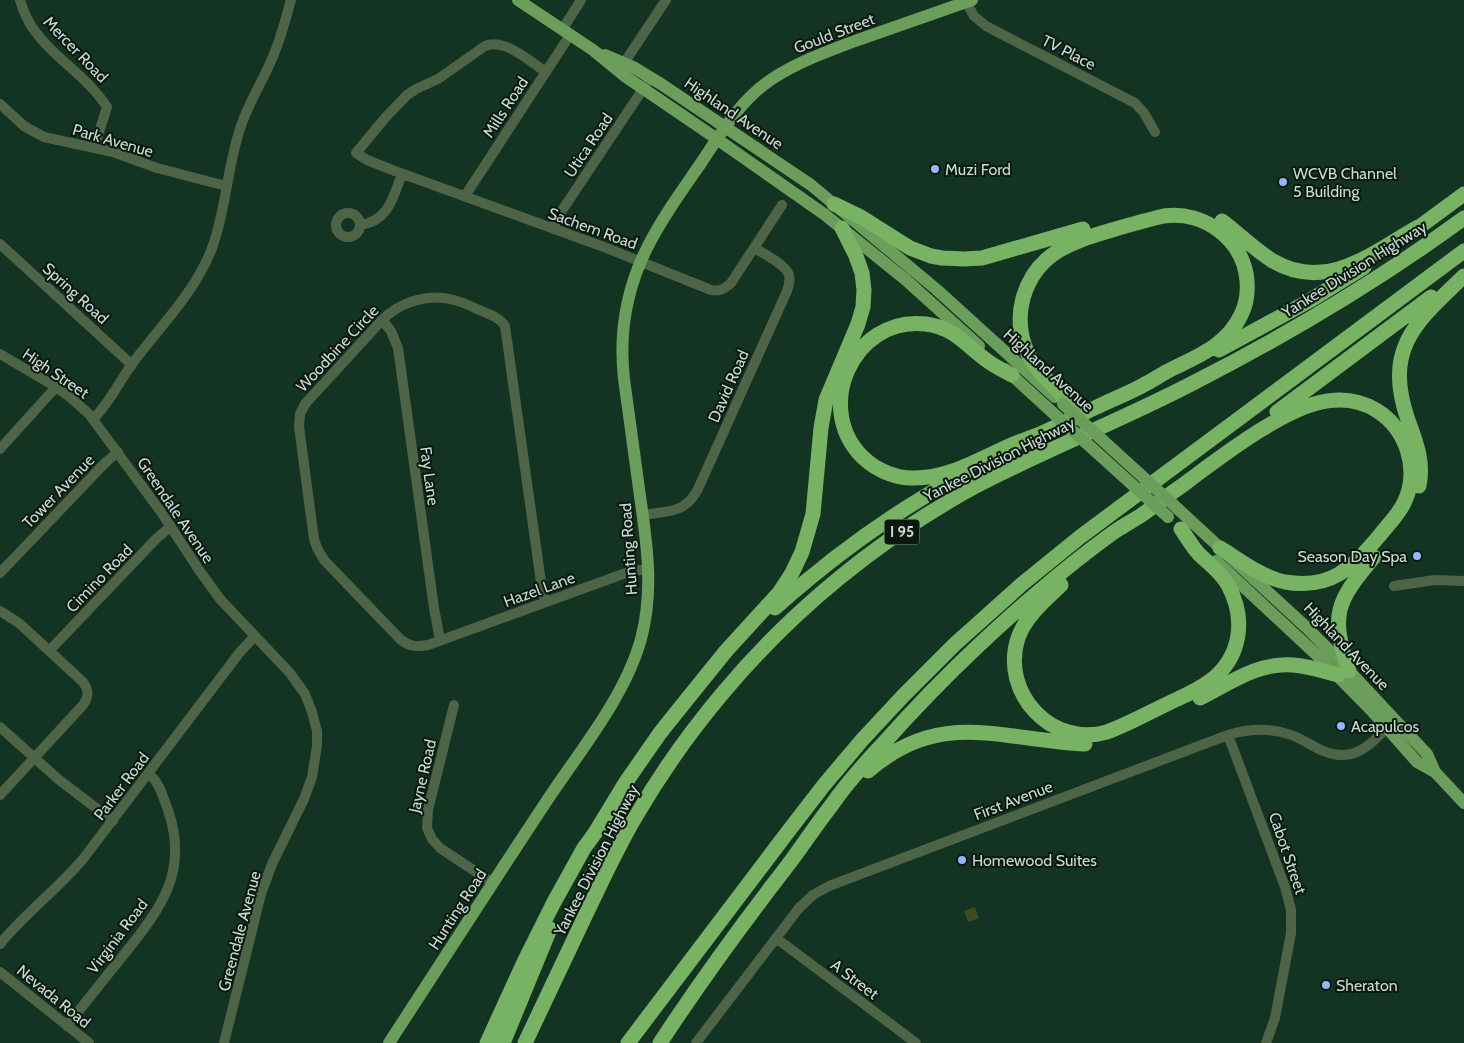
<svg xmlns="http://www.w3.org/2000/svg" width="1464" height="1043" viewBox="0 0 1464 1043" font-family="Cabin,sans-serif">
  <style>
    .green { fill: #424a1f }
    .lines { fill: none; stroke-linecap: round; stroke-linejoin: round }
    .minor { stroke: #4d6546; stroke-width: 10 }
    .major { stroke: #6b9d5b; stroke-width: 12 }
    .highway { stroke: #77b363; stroke-width: 15 }
    .major-bridge { stroke: #6b9d5b; stroke-width: 12 }
    .poi-dot { fill: #93b7fd; stroke: #0a1810; stroke-width: 2 }
    .labels { text-anchor: middle; stroke-width: 4; stroke-linejoin: round; paint-order: stroke }
    .shield { fill: #0a1810; stroke: #90a197; stroke-width: 1 }
    .shield-label { font-size: 15px; font-weight: bold; fill: #cadcd1 }
    .street-label { font-size: 16px; fill: #cadcd1; stroke: #0a1810 }
    .poi-label { font-size: 16px; fill: #cadcd1; stroke: #0a1810; text-anchor: start }
  </style>
  <rect width="100%" height="100%" fill="#133323"/>
  <path class="green" d="M975,907L979,918L968,922L964,911Z"/>
  <g class="lines">
    <path class="minor" d="M20,0C22,7 25,15 29,22C47,54 86,74 107,107L94,148
      M966,2L974,16L986,26L1135,103L1144,113L1155,132
      M562,30L581,0
      M624,63L666,0
      M546,72C529,61 505,38 485,46L438,79L416,89L407,95L385,118L356,153L367,160L395,171L604,247L711,290C719,292 725,289 731,283L782,205
      M0,104L24,126L44,137L113,152L157,168L226,186
      M465,196L570,35
      M336 225a12 12 0 1 1 24 0a12 12 0 1 1-24 0Z
      M360,225C389,221 393,197 402,174
      M553,229L559,215L647,83
      M0,244L132,365
      M382,320L391,331L398,348L434,608L440,640
      M0,354L56,387L71,398L89,414L161,512L199,570L220,599L290,673L305,694L312,712L317,731V746L312,777L304,799L272,864L261,894L224,1043
      M93,419C109,404 119,382 132,364C160,326 195,293 212,248C227,208 227,163 242,123C250,101 262,82 271,61C280,42 285,21 291,0
      M0,449L56,387
      M643,515C667,511 685,514 698,489L787,291C789,286 790,280 789,275C786,265 763,253 754,248
      M0,573L105,463L118,452
      M1394,586L1435,580L1464,581
      M545,602L541,582L505,326C499,317 489,314 479,310C471,306 462,302 454,300C428,293 400,302 382,320L305,404L300,414L299,427L314,539L317,548L324,560L401,640C410,647 417,647 428,645L623,574L633,571L649,569
      M0,611L19,623L83,682C89,690 89,697 83,705L0,795
      M49,651L156,539L171,526
      M454,705L428,810L427,828L432,839L440,848L493,883
      M0,727L58,779L113,821
      M1228,735L1285,887L1291,910V933L1275,1018L1266,1043
      M776,938L916,1043
      M0,944C25,913 57,890 83,859L240,652L255,636
      M0,972L89,1043
      M67,1026C85,1003 103,980 122,957C159,910 190,874 168,810C163,797 160,783 149,774
      M696,1043L799,908L813,895L829,886L1228,735C1248,729 1267,727 1288,734C1299,737 1309,744 1319,749C1351,765 1370,747 1391,723"/>
    <path class="major" d="M518,0L593,50L626,77L701,128L824,214L906,280L979,346
      M605,55L633,67L661,84L811,185L936,289L1055,397
      M1005,369L1052,412
      M1178,509L1306,627L1338,659L1427,754L1435,772
      M1216,561L1319,657L1372,711L1417,762L1435,772L1464,803
      M389,1043C441,963 493,882 546,802C579,752 625,697 641,639C654,591 647,544 640,496C635,457 629,418 624,379C619,335 626,292 645,252C660,221 681,192 701,163C721,133 741,99 772,79C798,62 826,52 855,41C894,27 933,14 972,0"/>
    <path class="highway" d="M834,204L861,217L910,248L931,256L942,258L964,259L982,258L1083,229
      M1222,221C1239,234 1255,250 1273,261C1327,293 1373,252 1418,227
      M1411,233L1464,194
      M1219,350L1309,301L1364,267
      M1012,375C1004,371 996,367 989,362C967,347 956,328 926,324C852,315 810,413 867,461C879,471 896,478 912,478C948,479 979,459 1011,445C1020,441 1030,438 1040,434C1060,425 1079,415 1099,406C1115,398 1132,392 1147,383C1153,380 1159,376 1166,372C1195,357 1226,347 1241,315C1246,305 1248,293 1247,281C1244,240 1204,210 1164,216C1146,220 1129,225 1112,230C1071,242 1036,253 1023,298C1018,317 1020,337 1028,354C1037,373 1049,380 1062,395C1066,401 1070,408 1074,414
      M1277,412L1431,297
      M1419,486C1424,462 1416,442 1408,420C1383,348 1416,322 1464,276
      M1061,585C1045,600 1025,617 1018,638C1000,693 1052,748 1107,732C1126,725 1144,715 1163,706C1178,698 1196,692 1210,681C1242,657 1246,618 1228,585C1221,572 1209,564 1199,554C1192,547 1187,537 1181,529
      M775,608C833,556 895,511 964,474
      M1349,671C1330,614 1336,602 1374,557
      M1200,698C1230,683 1258,662 1293,665C1308,666 1323,671 1338,675
      M868,771C941,708 1000,740 1085,744
      M487,1043L525,960L553,904L584,848L595,833L626,782L660,733L688,698L726,651L779,593L792,573L802,552L813,514L821,428L826,400L858,324L863,307L864,290L862,273L856,256L842,228
      M503,1043L550,929
      M525,1043C545,1000 566,957 586,914C602,881 617,848 636,816C661,773 690,732 722,694C792,610 880,538 976,486C1047,449 1122,420 1193,383C1287,335 1378,281 1464,218
      M628,1043L787,833L824,785L862,740L903,696L955,644L1022,584L1080,537L1464,251
      M660,1043C700,982 743,923 788,865C803,845 816,825 831,806C846,784 864,764 882,745C913,710 945,677 979,645C1023,604 1069,564 1117,530C1125,525 1132,521 1140,516C1155,506 1168,495 1183,485C1208,466 1232,448 1259,431C1293,410 1336,386 1376,410C1407,429 1420,470 1404,503C1398,515 1388,525 1380,535C1352,568 1331,590 1285,582C1261,577 1240,560 1220,548"/>
    <path class="major-bridge" d="M1063,404L1178,509
      M1052,412L1168,517"/>
  </g>
  <g class="poi-dot">
    <circle cx="935" cy="169" r="5"/>
    <circle cx="1283" cy="182" r="5"/>
    <circle cx="1417" cy="556" r="5"/>
    <circle cx="1341" cy="726" r="5"/>
    <circle cx="962" cy="860" r="5"/>
    <circle cx="1326" cy="985" r="5"/>
  </g>
  <g class="labels">
    <rect class="shield" x="884.5" y="519.5" width="35" height="25" rx="4"/>
    <g class="shield-label">
      <text x="902" y="537">I 95</text>
    </g>
    <g class="street-label">
      <text transform="translate(834 33) rotate(-21)" y="6">Gould Street</text>
      <text transform="translate(76 49) rotate(46)" y="6">Mercer Road</text>
      <text transform="translate(1069 52) rotate(27)" y="6">TV Place</text>
      <text transform="translate(505 107) rotate(-57)" y="6">Mills Road</text>
      <text transform="translate(734 113) rotate(34)" y="6">Highland Avenue</text>
      <text transform="translate(113 140) rotate(16)" y="6">Park Avenue</text>
      <text transform="translate(588 145) rotate(-56)" y="6">Utica Road</text>
      <text transform="translate(593 228) rotate(20)" y="6">Sachem Road</text>
      <text transform="translate(1354 269) rotate(-32)" y="6">Yankee Division Highway</text>
      <text transform="translate(76 293) rotate(42)" y="6">Spring Road</text>
      <text transform="translate(337 348) rotate(-47)" y="6">Woodbine Circle</text>
      <text transform="translate(1049 370) rotate(42)" y="6">Highland Avenue</text>
      <text transform="translate(56 373) rotate(34)" y="6">High Street</text>
      <text transform="translate(728 386) rotate(-66)" y="6">David Road</text>
      <text transform="translate(999 459) rotate(-27)" y="6">Yankee Division Highway</text>
      <text transform="translate(430 476) rotate(82)" y="6">Fay Lane</text>
      <text transform="translate(58 491) rotate(-46)" y="6">Tower Avenue</text>
      <text transform="translate(176 510) rotate(56)" y="6">Greendale Avenue</text>
      <text transform="translate(628 549) rotate(-94)" y="6">Hunting Road</text>
      <text transform="translate(99 578) rotate(-46)" y="6">Cimino Road</text>
      <text transform="translate(539 589) rotate(-20)" y="6">Hazel Lane</text>
      <text transform="translate(1347 646) rotate(46)" y="6">Highland Avenue</text>
      <text transform="translate(422 776) rotate(-77)" y="6">Jayne Road</text>
      <text transform="translate(121 786) rotate(-53)" y="6">Parker Road</text>
      <text transform="translate(1013 800) rotate(-21)" y="6">First Avenue</text>
      <text transform="translate(1288 853) rotate(71)" y="6">Cabot Street</text>
      <text transform="translate(596 860) rotate(-63)" y="6">Yankee Division Highway</text>
      <text transform="translate(457 909) rotate(-57)" y="6">Hunting Road</text>
      <text transform="translate(239 931) rotate(-75)" y="6">Greendale Avenue</text>
      <text transform="translate(117 936) rotate(-53)" y="6">Virginia Road</text>
      <text transform="translate(855 979) rotate(37)" y="6">A Street</text>
      <text transform="translate(54 996) rotate(39)" y="6">Nevada Road</text>
    </g>
    <g class="poi-label">
      <text x="945" y="175">Muzi Ford</text>
      <text x="1293" y="179">WCVB Channel<tspan x="1293" dy="18">5 Building</tspan></text>
      <text x="1407" y="562" text-anchor="end">Season Day Spa</text>
      <text x="1351" y="732">Acapulcos</text>
      <text x="972" y="866">Homewood Suites</text>
      <text x="1336" y="991">Sheraton</text>
    </g>
  </g>
</svg>
